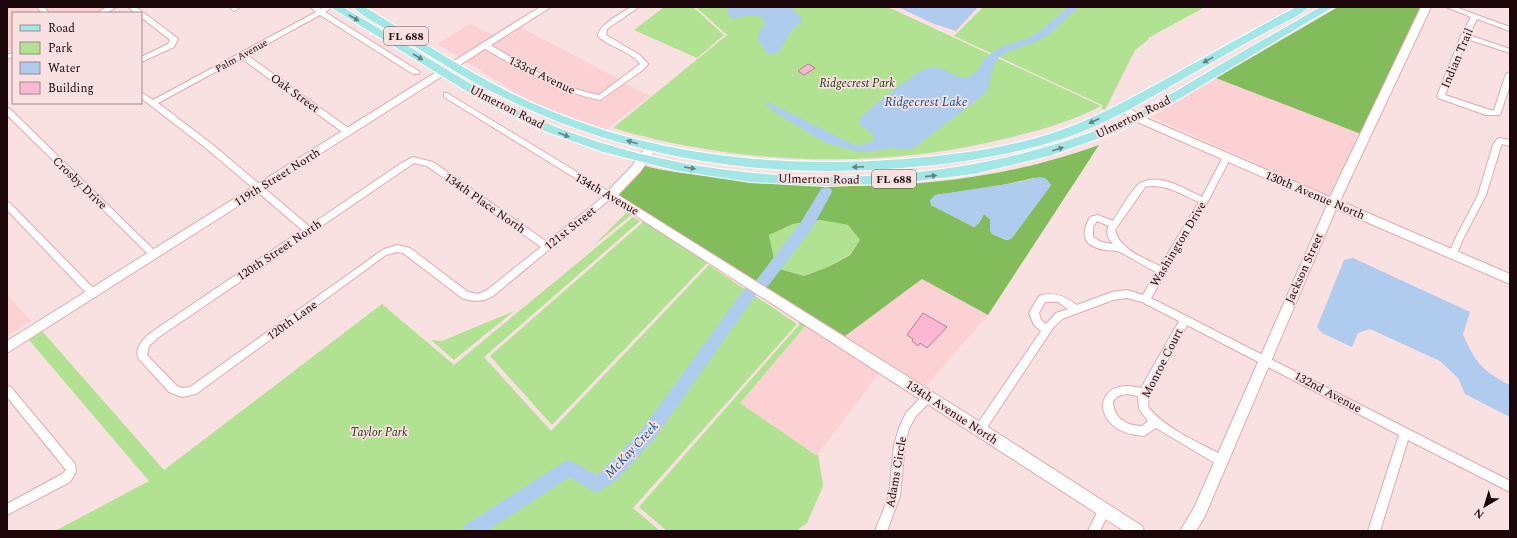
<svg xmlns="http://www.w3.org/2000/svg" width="1517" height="538" viewBox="0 0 1517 538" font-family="Spectral,serif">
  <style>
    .built { fill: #fcd1d4 }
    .green { fill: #b0e291 }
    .forest { fill: #83bd5b; fill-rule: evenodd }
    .water { fill: #afcbed }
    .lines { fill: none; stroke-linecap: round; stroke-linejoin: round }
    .river { fill: #afcbed; fill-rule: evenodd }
    .building { fill: #fcb8d2; stroke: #b58195 }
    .street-casing { stroke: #e4a9ae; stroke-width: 2 }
    .secondary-casing { stroke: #e4a9ae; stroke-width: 2 }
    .primary-casing { stroke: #fff; stroke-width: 2 }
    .street { fill: #fff; fill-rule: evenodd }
    .secondary { fill: #fff; fill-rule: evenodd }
    .primary { fill: #a2e6e5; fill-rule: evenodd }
    .oneway { fill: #658282 }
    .labels { text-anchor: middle; stroke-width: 3.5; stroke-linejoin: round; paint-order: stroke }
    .far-street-label { font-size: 10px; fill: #1b070a; stroke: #f9e0e1 }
    .shield { fill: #f9e0e1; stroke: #5e484a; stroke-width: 1 }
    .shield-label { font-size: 11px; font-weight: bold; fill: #1b070a }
    .street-label { font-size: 12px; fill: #1b070a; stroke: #f9e0e1 }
    .park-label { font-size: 12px; font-style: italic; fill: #233a13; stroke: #f9e0e1 }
    .water-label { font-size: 13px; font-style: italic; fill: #01519b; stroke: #f9e0e1 }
  </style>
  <rect width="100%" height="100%" fill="#f9e0e1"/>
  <path class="built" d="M7,7H34L41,13H13V53L7,55Z
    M45,7H109L97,13H51Z
    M470,24L496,37L461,58L437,44Z
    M520,27L621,80L600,95L575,89L541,74L491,46Z
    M485,49L535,78L579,96L602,101L625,83L650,96L604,131L546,110L523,98L466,61Z
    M1216,78L1361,134L1329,196L1152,117Z
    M922,279L988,315L924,388L812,318L813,316L845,336Z
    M7,294L31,321L7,336Z
    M807,324L881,371L817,455L740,403Z"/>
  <path class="green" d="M664,7H693L724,35L697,58L634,30Z
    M696,7H888L1101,106C1071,122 1037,131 1004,139C876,170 739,165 613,128L727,35Z
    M983,7H1205L1148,38L1149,39L1135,50L1105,110L1102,109V105L954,36Z
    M629,210L807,324L740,403L816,455L818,454L823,486L807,523L796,531H667L639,507L799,325V321L712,263L706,264L552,425L490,356L642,223V219L635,215L630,216L593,246Z
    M633,217L640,221L484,357L551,431L709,265L797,324L633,508L660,531H55L149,481L29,340L42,331L164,470L382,304L454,365Z
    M820,220L848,225L860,240L850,254L828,267L804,276L776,268L769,235L793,224Z
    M514,311L454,360L431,340L442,341Z"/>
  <path class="forest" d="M1338,7H1422L1361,134L1216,78Z
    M1099,145L988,315L922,279L845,336L616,194L642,165C666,172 692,174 717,177C843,194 979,189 1099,145ZM1034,178L1046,179L1051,185L1011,239L1006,240L992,234L990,229V219L984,214L979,223L974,227L931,205L935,195L989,188ZM820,220L848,225L860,240L850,255L828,267L804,276L776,268L769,235L793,224Z"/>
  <path class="water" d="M727,7H790L801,17V21L791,32L779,52L770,55L759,42L757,37L765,23L763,19C761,17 758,15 754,15C743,13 729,29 727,7Z
    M898,7H978L956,31L934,24Z
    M994,56L996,61C991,71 991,82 986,93L914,148L900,150L891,148L871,152H859L824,142L776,113L765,104L768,102L846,141L858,146L873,141L874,135L859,124L861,117C872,107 915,71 928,68C953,63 965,98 985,58Z
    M1040,177L1045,178L1051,185L1011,239L1006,240L992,234L990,229V219L984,214L979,223L974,227L931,205L930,200L935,195L1019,182Z
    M1353,258L1470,312L1463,334C1474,361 1483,372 1510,385V417L1465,394L1458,378L1440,361L1370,329L1358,333L1352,347L1322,333L1317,327L1344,260Z"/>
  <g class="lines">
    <path class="river" d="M1068,7H1079L1048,35L1036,42L1009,51L998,58L988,75H980L978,72L990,54L1001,47L1028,38L1040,31Z
      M826,187L831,189L832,192L811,230L768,286L763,288L758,286L756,282L758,278L801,222L821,189Z
      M750,286L755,288L757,292L755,296L655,438L617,480L596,493L570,477L487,531H462L465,525L564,462L570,460L596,475L605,468L643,428L745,288Z"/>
  </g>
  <path class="building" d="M808,64L815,68L804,75L798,71Z
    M923,313L947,327L927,348L920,343L918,346L912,341L913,339L907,335Z"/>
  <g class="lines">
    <g class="street-casing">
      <path id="street" d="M37,7H44L49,13H42Z
        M107,7H116L106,13H97Z
        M128,7H136L176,37L178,39L174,47L141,62V57L168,44L170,40L141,17V13H135Z
        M232,7H240L234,11L231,9Z
        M310,7H318L321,9L324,7H332L325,12L420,72L419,74H413L320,15L247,55L351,130L352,132L351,134H345L241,58L158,103L213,145L309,226L400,164L413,157L433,162L547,242L604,196L444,97V93H447L613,194L614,196L493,296C482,302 474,302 462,298L403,253L397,252L386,255L196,394L182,397L169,392L139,359C133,348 145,337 153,331L302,230L207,149L141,98V92L153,100L316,12ZM414,163L427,166L541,247L487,290L478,294L468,292L410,248L397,245L384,249L190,387L182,388L177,386L147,355L149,346L159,337Z
        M631,7H639L607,29L606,35L640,55L648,64L643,70L600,100C566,93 536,78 506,61C499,56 488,52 482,46L483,44H489C524,65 558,87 599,95L640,64C630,50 610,48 598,36C599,24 622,13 631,7Z
        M1446,7H1455L1510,27V31L1477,19L1469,35L1510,49V53L1467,39L1445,95L1490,110H1494L1506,74L1510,72V85L1500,115H1486L1438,98L1437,96L1461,36L1471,17Z
        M13,53V57L7,59V55Z
        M7,108L10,109L157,253L158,255L157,257H151L7,115Z
        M1500,138L1510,140V146L1502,144L1501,146L1486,195L1463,239L1456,256H1450L1449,254L1455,239L1478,195L1493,145L1497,139Z
        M1227,154L1231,157L1207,203L1151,298L1510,481V492L1408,440L1380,531H1368L1399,435L1187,325L1149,394L1148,407C1167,430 1200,443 1226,457L1227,461L1226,465L1222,466L1218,465L1156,428L1144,436C1134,435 1123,433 1115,427C1095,412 1101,387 1126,386C1131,386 1137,387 1141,388L1179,321L1142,302L1127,298L1113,300L1062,319L1053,328L984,432L980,434L976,432L975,429L976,426L1041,331L1034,325L1029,313L1039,296C1053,291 1065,296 1077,305L1112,292L1127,290L1143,295L1156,272C1144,266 1132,258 1120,252C1116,250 1110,251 1105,250C1083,246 1080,235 1090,217L1098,215L1113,221C1118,213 1134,186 1140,183C1160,172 1185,189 1202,197L1223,157ZM1150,186C1168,185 1183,195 1199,202L1160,266C1144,258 1120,250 1115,230L1145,187ZM1097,221L1109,226L1107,230L1108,237L1113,244L1101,242L1093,237V227ZM1045,302H1058L1068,309L1056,313L1046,324L1041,320L1039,313ZM1127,394L1138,396L1139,409L1148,421L1142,426C1127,426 1113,418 1113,401L1118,396Z
        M7,202L10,203L96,291L98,294L96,297H90L7,210Z
        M7,386L11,387L75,464L76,472L70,482L7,515V504L62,474L66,470L7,397Z
        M929,392L933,393L934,396L933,399L916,416L909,428L905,445L900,496L887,531H875L889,496L894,445L899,428L906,413L925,393Z
        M1104,505L1108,506L1110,510L1100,531H1088L1100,506Z"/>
    </g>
    <g class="secondary-casing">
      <path id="secondary" d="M540,7H551L7,353V341Z
        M1421,7H1431L1340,201L1510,274V284L1336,209L1204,518L1196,531H1180L1194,508L1327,205L1133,120L1117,108L1118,106H1126L1141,116L1330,197Z
        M651,144L655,145L656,148L655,151L640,172L618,195L985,425L1142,526L1144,531H1124L622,207L606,199L604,196L606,193L632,166L647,145Z"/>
    </g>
    <g class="primary-casing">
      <path id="primary" d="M330,7H343C382,30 421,54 461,78C483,91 506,105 530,116C706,194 930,196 1108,126C1141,113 1171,94 1201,76C1241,52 1281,30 1320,7H1333L1169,105L1117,132L1049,156L974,174L900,183L826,186L751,182L678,171L603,152L536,128L484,102Z
        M353,7H365C425,43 484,84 549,110C661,157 783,168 903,159C956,155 1010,148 1061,130C1100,116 1137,95 1173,75C1214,52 1255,29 1296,7H1309C1300,16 1285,22 1274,28C1251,40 1229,53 1206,66C1161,91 1117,120 1068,137C1014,155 957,164 901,168C744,181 594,153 458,73C434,59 411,44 387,30C376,23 362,16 353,7Z"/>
    </g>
    <use href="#street" class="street"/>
    <use href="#secondary" class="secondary"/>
    <use href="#primary" class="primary"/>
  </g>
  <defs><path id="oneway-solid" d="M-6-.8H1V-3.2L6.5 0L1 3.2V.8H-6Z"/></defs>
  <g class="oneway">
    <use href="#oneway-solid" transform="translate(354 18) rotate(30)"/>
    <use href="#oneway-solid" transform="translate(418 57) rotate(31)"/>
    <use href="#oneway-solid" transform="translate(1208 60) rotate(151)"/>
    <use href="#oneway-solid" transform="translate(1094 121) rotate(155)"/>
    <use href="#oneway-solid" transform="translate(564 135) rotate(21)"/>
    <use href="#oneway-solid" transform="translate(632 142) rotate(-164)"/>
    <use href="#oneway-solid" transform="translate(1058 149) rotate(-17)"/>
    <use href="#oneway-solid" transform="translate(858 167) rotate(178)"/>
    <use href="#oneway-solid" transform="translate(690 168) rotate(9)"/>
    <use href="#oneway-solid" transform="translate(931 176) rotate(-6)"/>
  </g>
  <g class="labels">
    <g class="far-street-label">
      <text transform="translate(241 55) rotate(-29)" y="4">Palm Avenue</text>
    </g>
    <g class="shield">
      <rect x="384" y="27" width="44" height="18" rx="3"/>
      <rect x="872" y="170" width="44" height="18" rx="3"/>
    </g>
    <g class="shield-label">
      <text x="406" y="40">FL 688</text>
      <text x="894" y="183">FL 688</text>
    </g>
    <g class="street-label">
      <text transform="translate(1457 58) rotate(-67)" y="4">Indian Trail</text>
      <text transform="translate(542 75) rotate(26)" y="4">133rd Avenue</text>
      <text transform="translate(295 93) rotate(36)" y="4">Oak Street</text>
      <text transform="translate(507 107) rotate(27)" y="4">Ulmerton Road</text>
      <text transform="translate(1133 117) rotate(-26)" y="4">Ulmerton Road</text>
      <text transform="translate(277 177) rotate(-32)" y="4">119th Street North</text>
      <text transform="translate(819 179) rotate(1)" y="4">Ulmerton Road</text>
      <text transform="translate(80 183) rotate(44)" y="4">Crosby Drive</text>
      <text transform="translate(607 194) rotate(30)" y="4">134th Avenue</text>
      <text transform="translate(1315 195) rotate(23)" y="4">130th Avenue North</text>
      <text transform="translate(485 203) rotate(35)" y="4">134th Place North</text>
      <text transform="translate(570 228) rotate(-39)" y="4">121st Street</text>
      <text transform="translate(1178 244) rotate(-59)" y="4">Washington Drive</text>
      <text transform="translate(279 250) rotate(-34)" y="4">120th Street North</text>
      <text transform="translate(1304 268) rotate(-66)" y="4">Jackson Street</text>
      <text transform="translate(292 320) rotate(-36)" y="4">120th Lane</text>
      <text transform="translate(1162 363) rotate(-63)" y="4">Monroe Court</text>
      <text transform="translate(1328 392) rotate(28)" y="4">132nd Avenue</text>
      <text transform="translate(952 412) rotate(33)" y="4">134th Avenue North</text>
      <text transform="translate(896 472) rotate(-80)" y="4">Adams Circle</text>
    </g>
    <g class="park-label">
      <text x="857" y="87">Ridgecrest Park</text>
      <text x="379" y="436">Taylor Park</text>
    </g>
    <g class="water-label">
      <text x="926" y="106">Ridgecrest Lake</text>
      <text transform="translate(631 449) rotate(-47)" y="5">McKay Creek</text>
    </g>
  </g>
  <rect width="1517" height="538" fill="none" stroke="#1b070a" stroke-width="16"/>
  <rect x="12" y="12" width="130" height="92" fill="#f9e0e1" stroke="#a0898b"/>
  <rect x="20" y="25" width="20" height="6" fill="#a2e6e5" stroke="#a0898b"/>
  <text x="48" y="32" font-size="12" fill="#1b070a">Road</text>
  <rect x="20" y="42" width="20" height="12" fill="#b0e291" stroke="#a0898b"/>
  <text x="48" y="52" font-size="12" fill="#1b070a">Park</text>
  <rect x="20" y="62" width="20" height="12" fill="#afcbed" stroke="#a0898b"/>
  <text x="48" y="72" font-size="12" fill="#1b070a">Water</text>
  <rect x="20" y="82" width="20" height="12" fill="#fcb8d2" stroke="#a0898b"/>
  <text x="48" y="92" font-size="12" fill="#1b070a">Building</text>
  <g transform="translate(1485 506) rotate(218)" stroke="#f9e0e1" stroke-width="3" paint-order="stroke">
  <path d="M0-3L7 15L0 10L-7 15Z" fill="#1b070a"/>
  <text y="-6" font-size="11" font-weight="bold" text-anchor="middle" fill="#1b070a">N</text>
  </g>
</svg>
